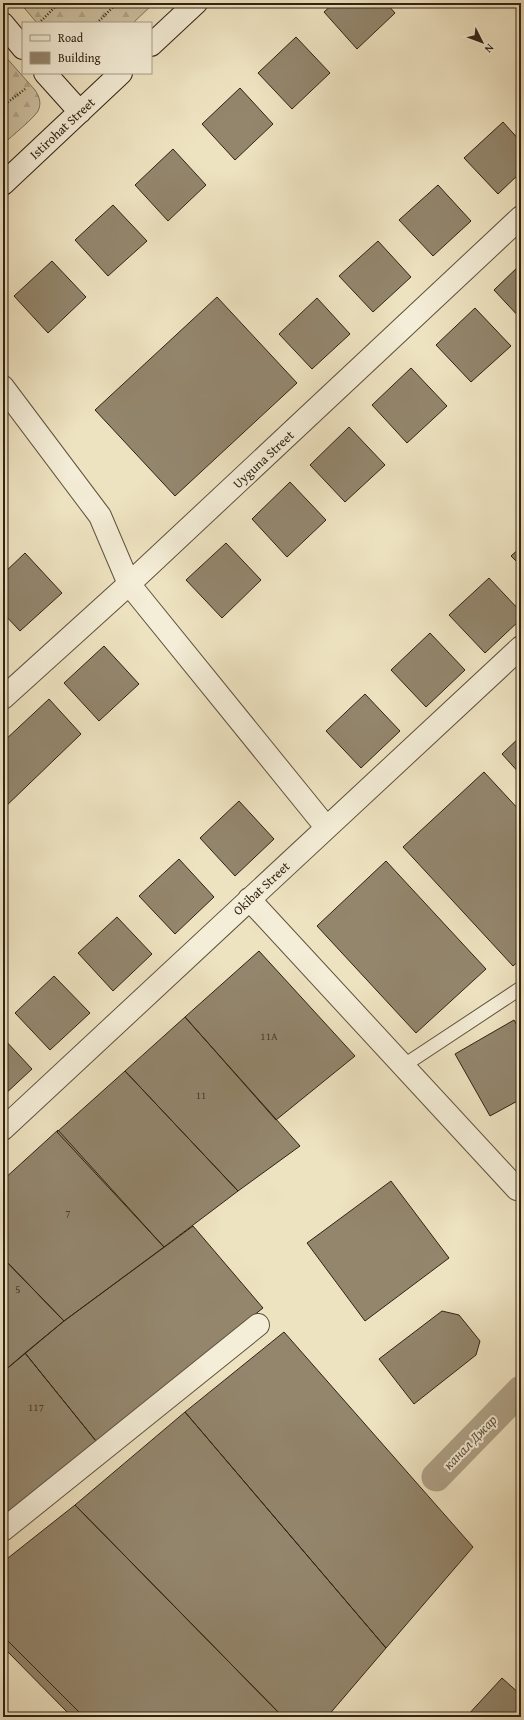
<svg xmlns="http://www.w3.org/2000/svg" width="524" height="1720" viewBox="0 0 524 1720" font-family="'Gentium Book Plus',serif">
  <style>
    .forest { fill: url(#forest-firs); stroke: #80725b }
    .lines { fill: none; stroke-linecap: round; stroke-linejoin: round }
    .canal { stroke: #aea186; stroke-width: 29 }
    .building { fill: #93866d; stroke: #312213 }
    .service-casing { stroke: #60523e; stroke-width: 15 }
    .minor-casing { stroke: #60523e; stroke-width: 24 }
    .secondary-casing { stroke: #312213; stroke-width: 24 }
    .path { stroke: #312213; stroke-width: 2.5; stroke-dasharray: 1 2; stroke-linecap: butt }
    .service { stroke: #f4edd7; stroke-width: 13 }
    .minor { stroke: #f4edd7; stroke-width: 22 }
    .secondary { stroke: #f4edd7; stroke-width: 22 }
    .labels { text-anchor: middle; stroke-width: 4; stroke-linejoin: round; paint-order: stroke }
    .number-label { font-size: 11px; fill: #4a3b2a }
    .street-label { font-size: 13px; fill: #312213; stroke: #f4edd7 }
    .water-label { font-size: 14px; font-style: italic; fill: #5d4e3b; stroke: #f4edd7 }
  </style>
  <defs>
    <pattern id="forest-firs" width="22" height="20" patternUnits="userSpaceOnUse"><rect width="22" height="20" fill="#cec2a3"/><path d="M5 1l3.5 6h-7zM16 11l3.5 6h-7z" fill="#b1a68b"/></pattern>
  </defs>
  <rect width="100%" height="100%" fill="#eee3c1"/>
  <filter id="stains"><feTurbulence type="fractalNoise" baseFrequency=".005" numOctaves="4"/><feColorMatrix values="0 0 0 0 .2 0 0 0 0 .09 0 0 0 0 .02 0 0 0 .5 -.17"/></filter>
  <radialGradient id="worn" r=".72"><stop offset=".6" stop-color="#630" stop-opacity="0"/><stop offset="1" stop-color="#630" stop-opacity=".3"/></radialGradient>
  <path class="forest" d="M20,3H154L133,23H37Z
    M3,54L35,90C39,96 42,103 38,111C34,118 11,137 3,144Z"/>
  <g class="lines">
    <path class="canal" d="M436,1477L521,1390"/>
  </g>
  <path class="building" d="M334,3H386L395,13L357,49L324,12Z
    M296,37L330,73L292,109L258,73Z
    M240,88L273,124L235,160L202,124Z
    M503,122L521,142V172L498,194L464,158Z
    M173,149L206,185L168,221L135,185Z
    M438,185L471,221L433,256L399,220Z
    M113,205L147,241L108,276L75,240Z
    M378,241L411,277L373,312L339,276Z
    M52,261L86,297L48,333L14,296Z
    M521,264V319L494,290Z
    M217,297L297,383L175,496L95,410Z
    M317,298L350,334L312,369L279,334Z
    M475,308L511,346L471,382L436,345Z
    M411,368L447,406L407,443L372,405Z
    M349,427L385,465L345,502L310,465Z
    M290,482L326,520L287,557L252,519Z
    M226,543L261,580L222,618L186,580Z
    M521,547V566L511,556Z
    M25,553L62,593L20,631L3,613V574Z
    M489,578L521,612V619L485,653L449,615Z
    M430,633L465,670L426,707L391,670Z
    M104,646L139,684L99,721L64,683Z
    M365,694L400,731L361,768L326,731Z
    M49,699L81,734L3,809V742Z
    M521,736V775L502,754Z
    M484,772L521,812V959L513,966L403,847Z
    M239,801L274,839L235,876L200,838Z
    M179,859L214,897L175,934L139,896Z
    M386,861L486,969L416,1033L317,926Z
    M117,917L152,954L113,991L78,953Z
    M259,951L355,1056L276,1120L185,1017Z
    M54,976L90,1013L50,1050L15,1013Z
    M185,1017L300,1146L238,1191L125,1071Z
    M514,1020L521,1032V1099L490,1116L455,1054Z
    M3,1038L32,1069L3,1096Z
    M125,1071L238,1191L164,1247L57,1132Z
    M58,1130L164,1247L64,1321L3,1258V1180Z
    M391,1181L449,1258L365,1321L307,1243Z
    M193,1226L263,1308L96,1441L25,1353L64,1321Z
    M3,1258L64,1321L3,1372Z
    M442,1311L459,1315L480,1341L476,1355L414,1404L379,1359Z
    M284,1332L473,1547L386,1648L185,1412Z
    M25,1353L96,1441L3,1516V1372Z
    M185,1412L386,1648L327,1717H283L75,1505Z
    M75,1505L283,1717H84L3,1636V1562Z
    M3,1636L84,1717H72L6,1650L3,1652Z
    M502,1678L521,1695V1717H466Z"/>
  <g class="lines">
    <g class="service-casing">
      <path id="service" d="M403,1066L521,988"/>
    </g>
    <g class="minor-casing">
      <path id="minor" d="M3,387L100,516L129,584L326,827
        M3,698L129,584L521,217
        M249,899L517,1189
        M3,1129L521,647
        M3,1530L258,1325"/>
    </g>
    <g class="secondary-casing">
      <path id="secondary" d="M3,24L23,48
        M151,45L196,3
        M45,73L80,112
        M3,184L121,73"/>
    </g>
    <path class="path" d="M39,23L59,3
      M97,23L117,3
      M3,106L25,89"/>
    <use href="#service" class="service"/>
    <use href="#minor" class="minor"/>
    <use href="#secondary" class="secondary"/>
  </g>
  <g class="labels">
    <g class="number-label">
      <text x="269" y="1040">11A</text>
      <text x="201" y="1099">11</text>
      <text x="68" y="1217">7</text>
      <text x="18" y="1293">5</text>
      <text x="36" y="1411">117</text>
    </g>
    <g class="street-label">
      <text transform="translate(62 128) rotate(-43)" y="5">Istirohat Street</text>
      <text transform="translate(263 459) rotate(-43)" y="5">Uyguna Street</text>
      <text transform="translate(261 888) rotate(-43)" y="5">Okibat Street</text>
    </g>
    <g class="water-label">
      <text transform="translate(470 1442) rotate(-46)" y="5">канал Джар</text>
    </g>
  </g>
  <rect width="524" height="1720" fill="none" stroke="#eee3c1" stroke-width="16"/>
  <rect x="4" y="4" width="516" height="1712" fill="none" stroke="#312213" stroke-width="2"/>
  <rect x="8" y="8" width="508" height="1704" fill="none" stroke="#312213"/>
  <rect x="22" y="22" width="130" height="52" fill="#f4edd7" stroke="#a69c89"/>
  <rect x="30" y="35" width="20" height="6" fill="#f4edd7" stroke="#a69c89"/>
  <text x="58" y="42" font-size="12" fill="#312213">Road</text>
  <rect x="30" y="52" width="20" height="12" fill="#93866d" stroke="#a69c89"/>
  <text x="58" y="62" font-size="12" fill="#312213">Building</text>
  <g transform="translate(482 42) rotate(132)" stroke="#f4edd7" stroke-width="3" paint-order="stroke">
  <path d="M0-3L7 15L0 10L-7 15Z" fill="#312213"/>
  <text y="-6" font-size="11" font-weight="bold" text-anchor="middle" fill="#312213">N</text>
  </g>
  <rect width="100%" height="100%" filter="url(#stains)"/>
  <rect width="100%" height="100%" fill="url(#worn)"/>
</svg>
